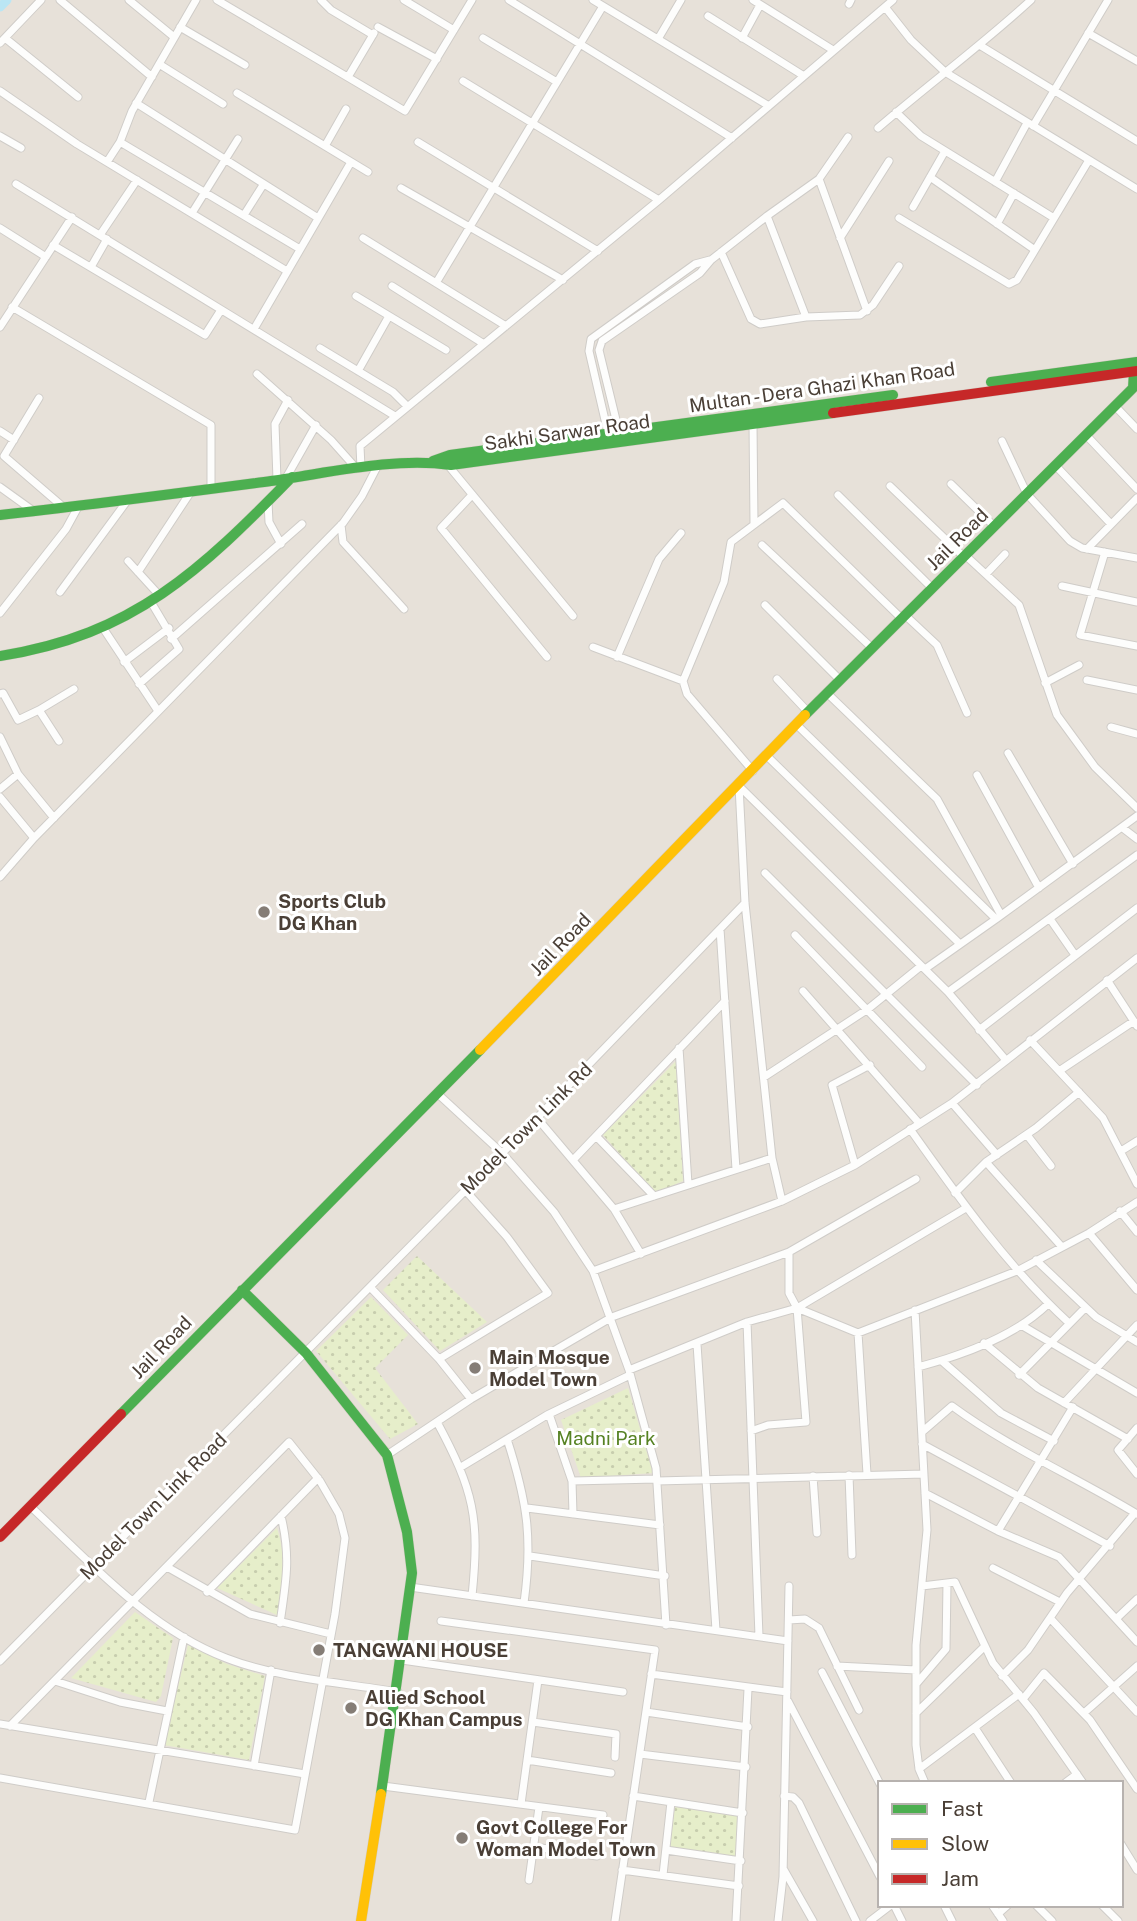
<svg xmlns="http://www.w3.org/2000/svg" width="1137" height="1921" viewBox="0 0 1137 1921" font-family="'Public Sans',sans-serif">
  <style>
    .residential { fill: #e7e1d9; fill-rule: evenodd }
    .grass { fill: url(#grass-dots) }
    .lines { fill: none; stroke-linecap: round; stroke-linejoin: round }
    .canal { stroke: #bae6f4; stroke-width: 9 }
    .street-casing { stroke: #cfccc8; stroke-width: 9 }
    .fast-casing { stroke: #d4cdc4; stroke-width: 11 }
    .slow-casing { stroke: #d4cdc4; stroke-width: 11 }
    .jam-casing { stroke: #d4cdc4; stroke-width: 11 }
    .street { stroke: #fdfdfc; stroke-width: 7 }
    .fast { stroke: #4caf50; stroke-width: 10 }
    .slow { stroke: #ffc107; stroke-width: 10 }
    .jam { stroke: #c62828; stroke-width: 10 }
    .poi-dot { fill: #857d76; stroke: #fff; stroke-width: 2.5 }
    .labels { text-anchor: middle; stroke-width: 6; stroke-linejoin: round; paint-order: stroke }
    .street-label { font-size: 19px; fill: #4a3f36; stroke: #fff }
    .poi-label { font-size: 19px; font-weight: bold; fill: #4a3f36; stroke: #fff; text-anchor: start }
    .park-label { font-size: 19px; fill: #568223; stroke: #fff }
  </style>
  <defs>
    <pattern id="grass-dots" width="8" height="8" patternUnits="userSpaceOnUse" patternTransform="scale(1.75)"><rect width="8" height="8" fill="#e6eeca"/><path d="M2 2h.1M6 6h.1" fill="none" stroke="#c7cdae" stroke-width="1.8" stroke-linecap="round"/></pattern>
  </defs>
  <rect width="100%" height="100%" fill="#f3f0ec"/>
  <path class="residential" d="M0,0H1137V1921H0ZM880,1783H1121V1905H880Z"/>
  <path class="grass" d="M676,1061L683,1181L655,1193L603,1135Z
    M417,1256L487,1322L440,1351L383,1290Z
    M371,1297L408,1335L375,1368L418,1424L390,1439L316,1351Z
    M628,1388L653,1473L581,1478L561,1420Z
    M277,1528C287,1559 283,1584 277,1615L217,1588Z
    M135,1612L173,1638L161,1696L156,1702L71,1678Z
    M188,1645L227,1664L265,1676L249,1760L164,1745Z
    M675,1807L739,1815L736,1858L669,1847Z"/>
  <g class="lines">
    <path class="canal" d="M0,7L7,0"/>
    <g class="street-casing">
      <path id="street" d="M60,0L152,77
        M129,0L174,37
        M217,0L405,111L472,0
        M321,0L331,10L373,35
        M404,0L454,30
        M509,0L732,138
        M593,0L769,106
        M753,0L833,50
        M849,4L851,0
        M885,7L911,40L945,72L1137,189
        M708,16L804,76
        M180,27L245,65
        M378,27L437,59
        M1088,33L1137,61
        M5,38L78,97
        M483,38L557,82
        M742,38L760,5
        M658,39L681,0
        M0,43L41,0
        M981,46L1137,141
        M159,64L223,104
        M348,77L374,33
        M463,81L659,200
        M0,91L77,144L287,271
        M237,93L368,172
        M136,103L318,218
        M896,112L921,136L1054,218
        M1033,126L1108,0
        M878,128C929,84 982,45 1031,0
        M0,136L21,148
        M120,142L300,249
        M418,142L598,251
        M325,146L346,109
        M107,162L120,142L132,111L196,0
        M930,177L1035,250
        M819,179L867,311
        M995,182L1027,123
        M16,184L395,416
        M401,188L563,280
        M913,207L945,151
        M192,213L238,139
        M244,215L263,185
        M767,216L806,317
        M899,218L1009,284L1017,280L1089,160
        M997,224L1014,193
        M0,228L46,257
        M100,235L137,180
        M363,238L506,326
        M840,238L889,161
        M53,245L205,335L221,310
        M721,252L751,319L760,324L806,317L860,315L873,305L899,266
        M91,267L107,239
        M436,283L603,6
        M392,286L484,344
        M356,296L446,350
        M12,307L211,425V489
        M0,327L72,217
        M254,329L351,162
        M320,348L393,392L407,406
        M358,371L389,316
        M257,374L331,440L356,468
        M39,398L4,456L62,506
        M1115,406L1137,429
        M753,423L754,523
        M0,431L14,440
        M619,432L599,350L602,341L700,273L711,260L767,216L819,179L848,137
        M608,433L589,351L591,339L695,264L710,260
        M1086,435L1137,489
        M1002,441L1027,494L1070,541L1082,548L1137,558
        M447,464L573,616
        M1055,465L1111,524
        M361,468L360,446L659,200L893,0
        M286,478L316,425
        M277,480L275,424L288,400
        M951,484L994,526
        M890,486L963,556
        M0,487L32,510
        M472,495L441,528L547,657
        M838,495L932,588
        M268,502L269,522L281,544
        M341,525L343,542L404,609
        M762,545L872,648
        M1087,549L1137,498
        M1105,552L1080,635L1137,646
        M965,555L1019,605L1057,715L1095,767L1137,808
        M128,561L159,595
        M138,572L190,493
        M986,574L1005,554
        M1062,586L1137,602
        M60,592L127,501
        M765,605L840,680
        M0,613L66,529L78,507
        M905,615L937,645L967,713
        M103,628L158,711
        M171,639L302,524
        M593,647L683,681
        M617,657L659,559L681,533
        M124,662L169,628
        M777,679L808,712
        M1087,680L1137,690
        M1045,683L1079,665
        M139,684L179,649L151,602
        M827,693L937,799L1001,915
        M0,694L3,693L18,720L39,710L59,741
        M39,710L74,689
        M796,724L996,919L1137,816
        M1111,727L1137,734
        M0,737L18,774L54,818
        M1008,753L1073,864
        M767,756L960,944
        M753,771L687,694L683,681L724,582L731,542L783,503L902,619
        M977,775L1039,888
        M740,787L948,992L1005,1059
        M0,789L18,774
        M0,797L34,838
        M1124,829L1137,839
        M765,873L977,1085
        M0,877L34,838L343,523L362,496L377,467
        M1050,919L1075,955
        M720,929L736,1169
        M795,935L922,1067
        M925,969L996,919
        M1107,980L1137,1026
        M803,991L919,1123
        M948,992L1137,855
        M979,1030L1137,908
        M1030,1040L1103,1118L1137,1184
        M679,1048L688,1184
        M1059,1071L1134,1021
        M764,1077L868,1009L921,966
        M438,1094L502,1153L554,1212L593,1271L629,1370L656,1468L666,1625
        M952,1103L997,1155
        M537,1118L614,1209L641,1254
        M910,1129C959,1198 1007,1266 1069,1323
        M1027,1135L1051,1166
        M596,1136L654,1196
        M1121,1151L1137,1141
        M574,1159L725,1001
        M986,1162L1062,1247
        M855,1165L832,1085L870,1065
        M955,1193L986,1162L1036,1128L1079,1092
        M782,1201L855,1165L952,1103L1137,958
        M614,1209L772,1158
        M1120,1211L1137,1232
        M1089,1233L1137,1290
        M789,1252L916,1179
        M1036,1260L1096,1317L1137,1342
        M593,1271L782,1201L772,1158L745,903L739,786
        M370,1287L439,1359L471,1399
        M915,1310L927,1530L916,1645V1745L919,1769L925,1783
        M747,1322L759,1636
        M1021,1325L1137,1393
        M858,1333L867,1474
        M984,1343L1038,1388L1128,1439
        M697,1344L716,1630
        M439,1359L548,1293L507,1237L465,1190
        M942,1361L1001,1413L1054,1441
        M918,1367C963,1355 1014,1337 1048,1304
        M629,1370L747,1322L797,1308L966,1208
        M1019,1375L1085,1308
        M1064,1403L1137,1325
        M549,1414L572,1481L573,1514
        M437,1422C474,1491 480,1518 472,1596
        M1137,1428L1118,1450L1137,1474
        M751,1431L768,1425L806,1422L797,1308
        M922,1432L952,1406C1009,1448 1076,1477 1137,1514
        M507,1439C527,1501 533,1538 524,1603
        M922,1444L1110,1546
        M387,1455L471,1399L612,1317L789,1252V1293L797,1308L858,1333L1017,1271L1089,1233L1137,1202
        M461,1467L547,1415L630,1375
        M849,1475L852,1555
        M813,1476L817,1533
        M572,1481L656,1479
        M657,1481L924,1474
        M925,1493L998,1531L1059,1557L1137,1642
        M30,1506C89,1561 148,1628 226,1658C277,1678 343,1683 398,1692
        M527,1508L660,1525
        M998,1531L1073,1407
        M530,1556L665,1576
        M167,1567L250,1614L331,1634
        M993,1568L1060,1602
        M922,1586L955,1582L993,1663L1034,1713L1083,1783
        M410,1587L788,1641
        M207,1592L318,1478
        M1050,1618L1137,1712
        M1116,1619L1137,1599
        M789,1620L805,1619L819,1628L859,1710
        M441,1621L655,1650L615,1921
        M280,1623C286,1582 291,1557 281,1516
        M402,1660L623,1692
        M0,1661L537,1118L745,903
        M837,1666L916,1670
        M822,1672L880,1784
        M651,1674L787,1692
        M1002,1676L1028,1650L1067,1593L1135,1513
        M55,1681L120,1702L167,1711
        M917,1683L946,1649L947,1583
        M1023,1699L1044,1673L1090,1720L1137,1789
        M788,1701L880,1877
        M646,1712L748,1727
        M916,1713L985,1646
        M1084,1713L1137,1666
        M533,1722L616,1734L615,1757
        M0,1724L305,1774
        M975,1728L1011,1783
        M640,1754L746,1767
        M527,1760L611,1773
        M254,1766L271,1670
        M919,1769L1019,1694
        M0,1778L295,1830L335,1614L345,1538L339,1514L320,1481L289,1442L10,1726
        M1065,1783L1077,1774
        M383,1786L603,1815
        M633,1796L743,1813
        M784,1796L793,1797L799,1803L856,1921
        M149,1802L184,1637
        M521,1804L538,1680
        M1121,1844L1137,1870
        M534,1847L597,1856
        M666,1850L741,1861
        M622,1870L739,1886
        M784,1870L813,1921
        M663,1875L671,1802
        M529,1880L539,1807
        M894,1905L902,1921
        M944,1905L952,1921
        M992,1905L1003,1921
        M1036,1905L1052,1921
        M1102,1905L1118,1921
        M998,1914L1008,1905
        M736,1921L748,1689
        M778,1921L783,1877L789,1586
        M870,1921L891,1905"/>
    </g>
    <g class="fast-casing">
      <path id="fast" d="M991,382L1137,362
        M433,461L450,455L893,395
        M0,515C90,505 180,493 271,481C329,473 393,457 451,465L833,413
        M0,656C134,635 201,570 292,477
        M805,715L1133,388L1134,371
        M242,1290L306,1353L387,1455L407,1532L412,1573L381,1794
        M121,1414L480,1050"/>
    </g>
    <g class="slow-casing">
      <path id="slow" d="M480,1050L805,715
        M361,1921L381,1794"/>
    </g>
    <g class="jam-casing">
      <path id="jam" d="M833,413L1137,371
        M0,1537L121,1414"/>
    </g>
    <use href="#street" class="street"/>
    <use href="#fast" class="fast"/>
    <use href="#slow" class="slow"/>
    <use href="#jam" class="jam"/>
  </g>
  <g class="poi-dot">
    <circle cx="264" cy="912" r="7"/>
    <circle cx="475" cy="1368" r="7"/>
    <circle cx="319" cy="1650" r="7"/>
    <circle cx="351" cy="1708" r="7"/>
    <circle cx="462" cy="1838" r="7"/>
  </g>
  <g class="labels">
    <g class="street-label">
      <text transform="translate(822 387) rotate(-8)" y="7">Multan - Dera Ghazi Khan Road</text>
      <text transform="translate(567 432) rotate(-8)" y="7">Sakhi Sarwar Road</text>
      <text transform="translate(957 539) rotate(-45)" y="7">Jail Road</text>
      <text transform="translate(560 944) rotate(-46)" y="7">Jail Road</text>
      <text transform="translate(526 1128) rotate(-45)" y="7">Model Town Link Rd</text>
      <text transform="translate(161 1347) rotate(-46)" y="7">Jail Road</text>
      <text transform="translate(153 1506) rotate(-45)" y="7">Model Town Link Road</text>
    </g>
    <g class="poi-label">
      <text x="278" y="908">Sports Club<tspan x="278" dy="22">DG Khan</tspan></text>
      <text x="489" y="1364">Main Mosque<tspan x="489" dy="22">Model Town</tspan></text>
      <text x="333" y="1657">TANGWANI HOUSE</text>
      <text x="365" y="1704">Allied School<tspan x="365" dy="22">DG Khan Campus</tspan></text>
      <text x="476" y="1834">Govt College For<tspan x="476" dy="22">Woman Model Town</tspan></text>
    </g>
    <g class="park-label">
      <text x="606" y="1445">Madni Park</text>
    </g>
  </g>
  <rect x="878" y="1781" width="245" height="126" fill="#ffffff" stroke="#b7b2af" stroke-width="2"/>
  <rect x="892" y="1804" width="35" height="10" fill="#4caf50" stroke="#b7b2af" stroke-width="2"/>
  <text x="941" y="1816" font-size="21" fill="#4a3f36">Fast</text>
  <rect x="892" y="1839" width="35" height="10" fill="#ffc107" stroke="#b7b2af" stroke-width="2"/>
  <text x="941" y="1851" font-size="21" fill="#4a3f36">Slow</text>
  <rect x="892" y="1874" width="35" height="10" fill="#c62828" stroke="#b7b2af" stroke-width="2"/>
  <text x="941" y="1886" font-size="21" fill="#4a3f36">Jam</text>
</svg>
